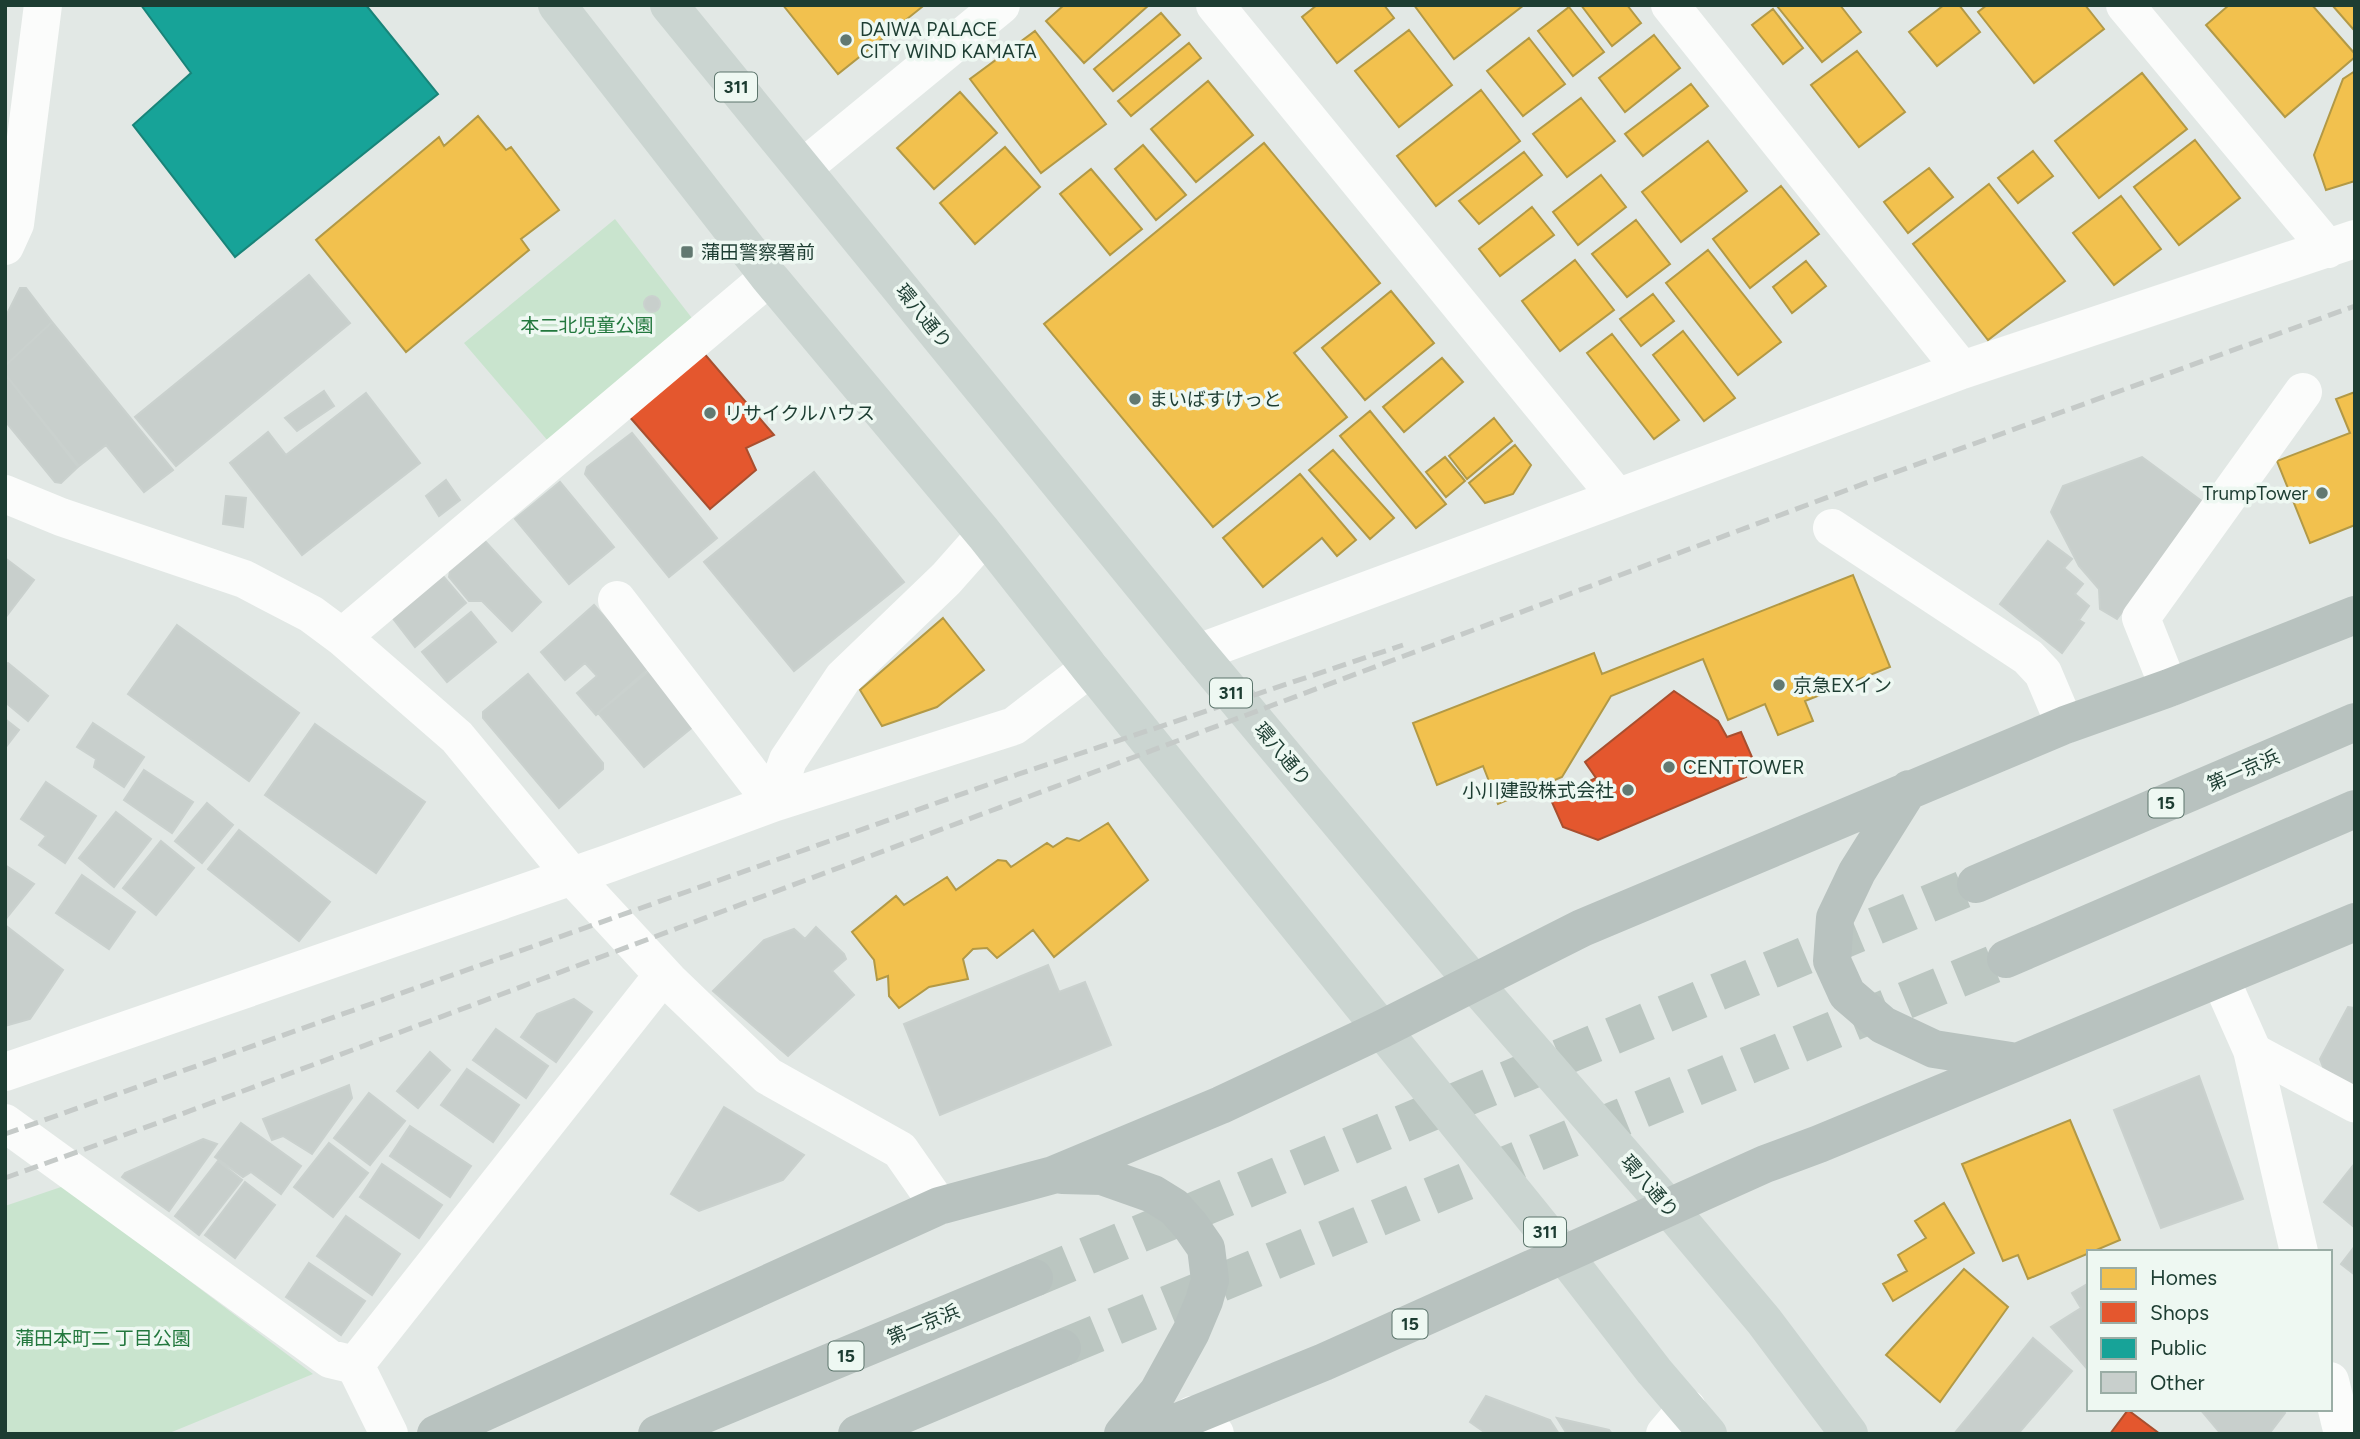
<svg xmlns="http://www.w3.org/2000/svg" width="2360" height="1439" viewBox="0 0 2360 1439" font-family="Figtree,'Noto Sans JP',sans-serif">
  <style>
    .green { fill: #c9e4ce }
    .homes { fill: #f2c14e; stroke: #b29946; stroke-width: 2 }
    .shops { fill: #e4572e; stroke: #a84f2f; stroke-width: 2 }
    .public { fill: #17a398; stroke: #198479; stroke-width: 2 }
    .building { fill: #c8cfcc; stroke: #cad1ce; stroke-width: 2 }
    .lines { fill: none; stroke-linecap: round; stroke-linejoin: round }
    .highway-tunnel { stroke: #bbc6c1; stroke-width: 38; stroke-dasharray: 38 19; stroke-linecap: butt }
    .lane { stroke: #fbfcfb; stroke-width: 35 }
    .street { stroke: #fbfcfb; stroke-width: 38 }
    .primary { stroke: #cbd5d1; stroke-width: 38 }
    .highway { stroke: #b8c2bf; stroke-width: 38 }
    .rail { stroke: #c5cac8; stroke-width: 5; stroke-dasharray: 14 7; stroke-linecap: butt }
    .poi-dot { fill: #627971; stroke: #eef8f2; stroke-width: 2.5 }
    .labels { text-anchor: middle; stroke-width: 7; stroke-linejoin: round; paint-order: stroke }
    .shield { fill: #eef8f2; stroke: #5c756c; stroke-width: 2 }
    .shield-label { font-size: 18px; font-weight: bold; fill: #1d3d32 }
    .poi-label { font-size: 19px; fill: #1d3d32; stroke: #eef8f2; text-anchor: start }
    .street-label { font-size: 19px; fill: #1d3d32; stroke: #eef8f2 }
    .park-label { font-size: 19px; fill: #23783e; stroke: #eef8f2 }
  </style>
  <rect width="100%" height="100%" fill="#e2e8e5"/>
  <path class="green" d="M615,219L695,322L548,441L464,343Z
    M64,1186L313,1374L167,1434H5V1206Z"/>
  <path class="homes" d="M783,5H920L922,7L838,74Z
    M1064,5H1149L1084,63L1046,21Z
    M1317,5H1384L1394,18L1337,63L1302,17Z
    M1414,5H1524L1454,59Z
    M1581,5H1627L1641,23L1612,46Z
    M1840,5L1861,32L1822,62L1777,6Z
    M1944,5H1959L1980,32L1937,66L1909,32Z
    M1987,5H2085L2104,29L2034,83L1978,12Z
    M2229,5H2312L2355,54V57L2285,117L2206,25Z
    M2332,5H2355V28L2353,29Z
    M1569,7L1604,52L1573,76L1538,31Z
    M1773,9L1803,48L1783,64L1752,25Z
    M1161,13L1180,35L1113,91L1094,69Z
    M1409,30L1452,85L1399,127L1355,71Z
    M1035,31L1106,124L1041,173L970,79Z
    M1654,35L1680,68L1625,112L1599,78Z
    M1529,38L1565,84L1523,116L1487,71Z
    M1189,43L1201,58L1131,116L1118,101Z
    M1857,51L1905,112L1859,147L1811,85Z
    M2355,71V181L2326,190L2314,155L2343,79Z
    M2142,73L2187,129L2099,198L2055,141Z
    M1208,81L1253,135L1196,182L1151,129Z
    M1691,84L1708,106L1643,156L1625,134Z
    M1481,90L1520,141L1436,206L1397,156Z
    M960,92L997,133L934,189L897,148Z
    M1581,98L1615,141L1567,177L1533,134Z
    M478,116L506,150L511,147L559,210L521,239L529,250L406,352L316,240L439,137L444,146Z
    M2195,140L2240,198L2179,245L2134,187Z
    M1708,141L1747,191L1681,242L1642,192Z
    M1264,143L1380,283L1294,353L1347,417L1213,527L1044,324Z
    M1143,145L1186,195L1156,220L1115,169Z
    M1005,147L1040,187L975,244L940,203Z
    M2033,151L2053,176L2018,203L1998,178Z
    M1524,152L1542,175L1479,224L1459,201Z
    M1929,168L1953,197L1908,233L1884,202Z
    M1091,169L1142,229L1110,255L1060,194Z
    M1601,175L1626,207L1578,245L1553,212Z
    M1989,184L2065,281L1988,340L1913,244Z
    M1781,186L1819,234L1750,288L1713,239Z
    M2121,196L2161,249L2114,285L2073,233Z
    M1532,207L1554,235L1500,276L1479,249Z
    M1636,220L1670,264L1627,297L1592,254Z
    M1708,250L1781,342L1738,375L1666,283Z
    M1575,260L1614,310L1560,351L1522,301Z
    M1806,261L1826,286L1792,313L1773,287Z
    M1391,291L1434,343L1365,400L1322,348Z
    M1653,294L1674,321L1641,346L1620,319Z
    M1683,331L1735,398L1704,421L1653,355Z
    M1612,334L1679,420L1654,439L1587,353Z
    M1442,358L1463,382L1404,432L1383,407Z
    M2355,392V525L2310,543L2277,461L2350,433L2336,399Z
    M1370,411L1446,504L1416,528L1340,436Z
    M1494,418L1512,441L1467,479L1449,456Z
    M1515,445L1531,465L1513,494L1485,503L1469,483Z
    M1333,450L1394,518L1370,539L1309,470Z
    M1445,457L1465,481L1446,497L1426,472Z
    M1300,474L1356,540L1337,556L1322,538L1263,587L1223,538Z
    M1853,575L1890,667L1805,701L1813,721L1778,735L1765,704L1728,720L1703,659L1611,696L1562,777L1498,804L1483,766L1437,785L1413,723L1594,653L1602,674Z
    M943,618L984,670L937,707L882,726L860,690Z
    M1108,823L1148,880L1054,957L1033,930L997,958L987,948L973,949L963,959L968,979L929,987L899,1008L889,996L888,976L877,980L874,960L852,932L896,896L904,905L947,877L956,890L998,860L1006,861L1011,867L1047,843L1053,847L1067,838L1079,841Z
    M2070,1120L2120,1240L2028,1279L2018,1255L2003,1261L1962,1164Z
    M1944,1203L1974,1253L1893,1301L1883,1284L1907,1271L1898,1255L1926,1238L1915,1221Z
    M1964,1269L2008,1307L1940,1402L1886,1355Z"/>
  <path class="shops" d="M702,351L774,435L746,448L756,470L710,509L628,415Z
    M1674,691L1718,721L1727,737L1741,732L1755,764L1743,769L1746,777L1598,840L1563,827L1551,800L1596,778L1585,762Z
    M2128,1410L2160,1434H2110Z"/>
  <path class="public" d="M141,5H366L438,94L235,257L133,125L191,73Z"/>
  <path class="building" d="M309,275L350,323L176,466L135,417Z
    M20,288H26L52,322L5,366V318Z
    M644 304a8 8 0 1 1 16 0a8 8 0 1 1-16 0Z
    M52,322L173,470L144,492L106,445L79,466L5,374V366Z
    M5,374L78,467L61,483L55,482L5,421Z
    M324,391L334,406L297,431L285,418Z
    M366,393L420,463L302,555L230,463L268,432L286,455Z
    M632,433L717,538L669,577L585,474L587,467Z
    M2142,457L2203,502L2117,619L2100,609L2099,589L2079,566L2051,512L2063,486Z
    M814,472L904,582L794,671L704,562Z
    M446,480L460,500L439,516L426,496Z
    M560,482L614,547L569,584L515,519Z
    M226,496L246,498L243,527L223,524Z
    M484,540L541,602L512,631L482,601H469L449,577L450,571Z
    M2048,541L2072,559L2064,568L2083,584L2075,594L2089,606L2079,620L2084,623L2062,653L2000,604Z
    M5,558L34,580L5,618Z
    M443,576L466,603L415,647L391,616Z
    M594,605L649,668L596,715L577,693L597,676L585,663L565,680L541,652Z
    M471,612L496,642L447,682L422,652Z
    M177,625L299,713L249,781L128,694Z
    M8,663L48,696L28,721L5,702V666Z
    M649,671L695,725L644,767L598,713Z
    M528,674L603,763V769L559,808L483,718V712Z
    M5,719L19,730L5,748Z
    M93,723L144,757L124,787L94,767L96,759L77,747Z
    M315,724L425,802L376,873L265,795Z
    M144,770L193,802L172,833L124,800Z
    M46,782L96,816L65,863L39,845L46,836L21,819Z
    M207,803L233,825L202,863L175,841Z
    M116,812L151,839L114,887L79,858Z
    M239,830L330,902L299,941L208,869Z
    M161,841L194,868L156,915L123,888Z
    M5,865L34,884L5,920Z
    M82,875L135,912L109,949L56,913Z
    M5,925L63,970L30,1019L5,1026Z
    M816,927L844,954L846,959L832,971L854,995L788,1056L713,991L764,940L794,929L805,939Z
    M1048,965L1059,992L1085,982L1111,1045L940,1115L904,1024Z
    M574,999L592,1012L556,1062L521,1037L537,1014Z
    M2348,1007L2355,1008V1087L2325,1072L2320,1059Z
    M496,1029L548,1066L526,1098L473,1060Z
    M430,1052L450,1070L418,1108L397,1091Z
    M467,1069L519,1105L493,1142L441,1105Z
    M2199,1076L2243,1199L2161,1228L2114,1110Z
    M349,1085L352,1098L312,1154L283,1136L272,1140L263,1119Z
    M369,1093L405,1121L370,1165L334,1138Z
    M724,1107L804,1155L783,1180L699,1211L671,1194Z
    M241,1123L301,1166L281,1194L251,1172L243,1177L215,1157Z
    M410,1126L471,1166L450,1197L390,1156Z
    M203,1139L217,1144L169,1211L122,1177L125,1173Z
    M329,1143L368,1173L333,1217L294,1187Z
    M218,1161L242,1180L199,1235L175,1216Z
    M2355,1163V1227H2354L2324,1202Z
    M382,1164L442,1205L419,1238L360,1197Z
    M245,1182L275,1205L235,1258L205,1235Z
    M346,1216L400,1254L372,1295L317,1256Z
    M2355,1246V1275L2341,1264Z
    M309,1263L365,1301L341,1335L286,1297Z
    M2089,1283V1371L2051,1327L2081,1308L2072,1293Z
    M2033,1338L2072,1371L2018,1434H1954Z
    M1486,1396L1550,1420L1559,1434H1487L1470,1422Z
    M2200,1409H2282L2285,1413L2269,1434H2221Z
    M1557,1418L1609,1430L1612,1434H1567Z"/>
  <g class="lines">
    <path class="highway-tunnel" d="M1034,1278L1976,884
      M1062,1348L2006,959"/>
    <path class="lane" d="M2252,1050L2355,1105"/>
    <path class="street" d="M1215,5L1617,497
      M1670,5L1962,370
      M2125,5L2328,249
      M803,168L1001,5
      M5,246L15,224L43,5
      M5,494L61,517L244,579L311,614L342,637L457,737L572,876L669,981L768,1076L900,1150L939,1206
      M1832,528L2028,657L2043,673L2065,725
      M617,600L773,803
      M342,637L769,277
      M1198,653L1962,370L2355,239
      M2169,688L2141,618L2303,392
      M773,803L788,760L843,678L946,579L985,535
      M2220,978L2252,1050L2299,1252
      M5,1072L610,863L773,803L1014,726L1090,668
      M5,1123L330,1359L355,1365L389,1434
      M355,1365L663,975
      M2330,1381L2343,1434
      M1192,1415L1215,1434
      M1665,1434L1687,1408"/>
    <path class="primary" d="M557,5L769,277L985,535L1090,668L1564,1255L1654,1371L1708,1434
      M669,5L1198,653L1474,983L1669,1208L1764,1321L1849,1434"/>
    <path class="highway" d="M1909,789L1857,872L1835,918L1832,961L1847,994L1883,1025L1934,1049L2017,1062
      M1976,884L2355,722
      M2006,959L2355,809
      M1062,1175L1102,1176L1153,1194L1174,1207L1190,1225L1206,1248L1210,1280L1204,1301L1191,1332L1158,1392L1123,1434
      M436,1434L939,1206L1053,1175L1221,1105L1382,1029L1582,928L2065,725L2169,688L2355,615
      M657,1434L1034,1278
      M857,1434L1062,1348
      M1148,1434L1324,1362L1765,1164L1819,1144L2355,922"/>
    <path class="rail" d="M5,1134L1004,779L1403,645
      M5,1178L163,1121L1871,481L2355,306"/>
  </g>
  <g class="poi-dot">
    <circle cx="846" cy="40" r="7"/>
    <rect x="680" y="245" width="14" height="14" rx="3.5"/>
    <circle cx="1135" cy="399" r="7"/>
    <circle cx="710" cy="413" r="7"/>
    <circle cx="2322" cy="493" r="7"/>
    <circle cx="1779" cy="685" r="7"/>
    <circle cx="1669" cy="767" r="7"/>
    <circle cx="1628" cy="790" r="7"/>
  </g>
  <g class="labels">
    <g class="shield">
      <rect x="715" y="72.5" width="42" height="29" rx="5"/>
      <rect x="1210" y="678.5" width="42" height="29" rx="5"/>
      <rect x="2148.5" y="788.5" width="35" height="29" rx="5"/>
      <rect x="1524" y="1217.5" width="42" height="29" rx="5"/>
      <rect x="1392.5" y="1309.5" width="35" height="29" rx="5"/>
      <rect x="828.5" y="1341.5" width="35" height="29" rx="5"/>
    </g>
    <g class="shield-label">
      <text x="736" y="93">311</text>
      <text x="1231" y="699">311</text>
      <text x="2166" y="809">15</text>
      <text x="1545" y="1238">311</text>
      <text x="1410" y="1330">15</text>
      <text x="846" y="1362">15</text>
    </g>
    <g class="poi-label">
      <text x="860" y="36">DAIWA PALACE<tspan x="860" dy="22">CITY WIND KAMATA</tspan></text>
      <text x="701" y="259">蒲田警察署前</text>
      <text x="1149" y="406">まいばすけっと</text>
      <text x="724" y="420">リサイクルハウス</text>
      <text x="2308" y="500" text-anchor="end">TrumpTower</text>
      <text x="1793" y="692">京急EXイン</text>
      <text x="1683" y="774">CENT TOWER</text>
      <text x="1614" y="797" text-anchor="end">小川建設株式会社</text>
    </g>
    <g class="street-label">
      <text transform="translate(924 316) rotate(51)" y="7">環八通り</text>
      <text transform="translate(1283 754) rotate(50)" y="7">環八通り</text>
      <text transform="translate(2243 770) rotate(-23)" y="7">第一京浜</text>
      <text transform="translate(1650 1186) rotate(49)" y="7">環八通り</text>
      <text transform="translate(923 1324) rotate(-22)" y="7">第一京浜</text>
    </g>
    <g class="park-label">
      <text x="587" y="332">本二北児童公園</text>
      <text x="103" y="1345">蒲田本町二 丁目公園</text>
    </g>
  </g>
  <rect width="2360" height="1439" fill="none" stroke="#1d3d32" stroke-width="14"/>
  <rect x="2087" y="1250" width="245" height="161" fill="#eef8f2" stroke="#9aada5" stroke-width="2"/>
  <rect x="2101" y="1268" width="35" height="21" fill="#f2c14e" stroke="#9aada5" stroke-width="2"/>
  <text x="2150" y="1285" font-size="21" fill="#1d3d32">Homes</text>
  <rect x="2101" y="1302" width="35" height="21" fill="#e4572e" stroke="#9aada5" stroke-width="2"/>
  <text x="2150" y="1320" font-size="21" fill="#1d3d32">Shops</text>
  <rect x="2101" y="1338" width="35" height="21" fill="#17a398" stroke="#9aada5" stroke-width="2"/>
  <text x="2150" y="1355" font-size="21" fill="#1d3d32">Public</text>
  <rect x="2101" y="1372" width="35" height="21" fill="#c8cfcc" stroke="#9aada5" stroke-width="2"/>
  <text x="2150" y="1390" font-size="21" fill="#1d3d32">Other</text>
</svg>
